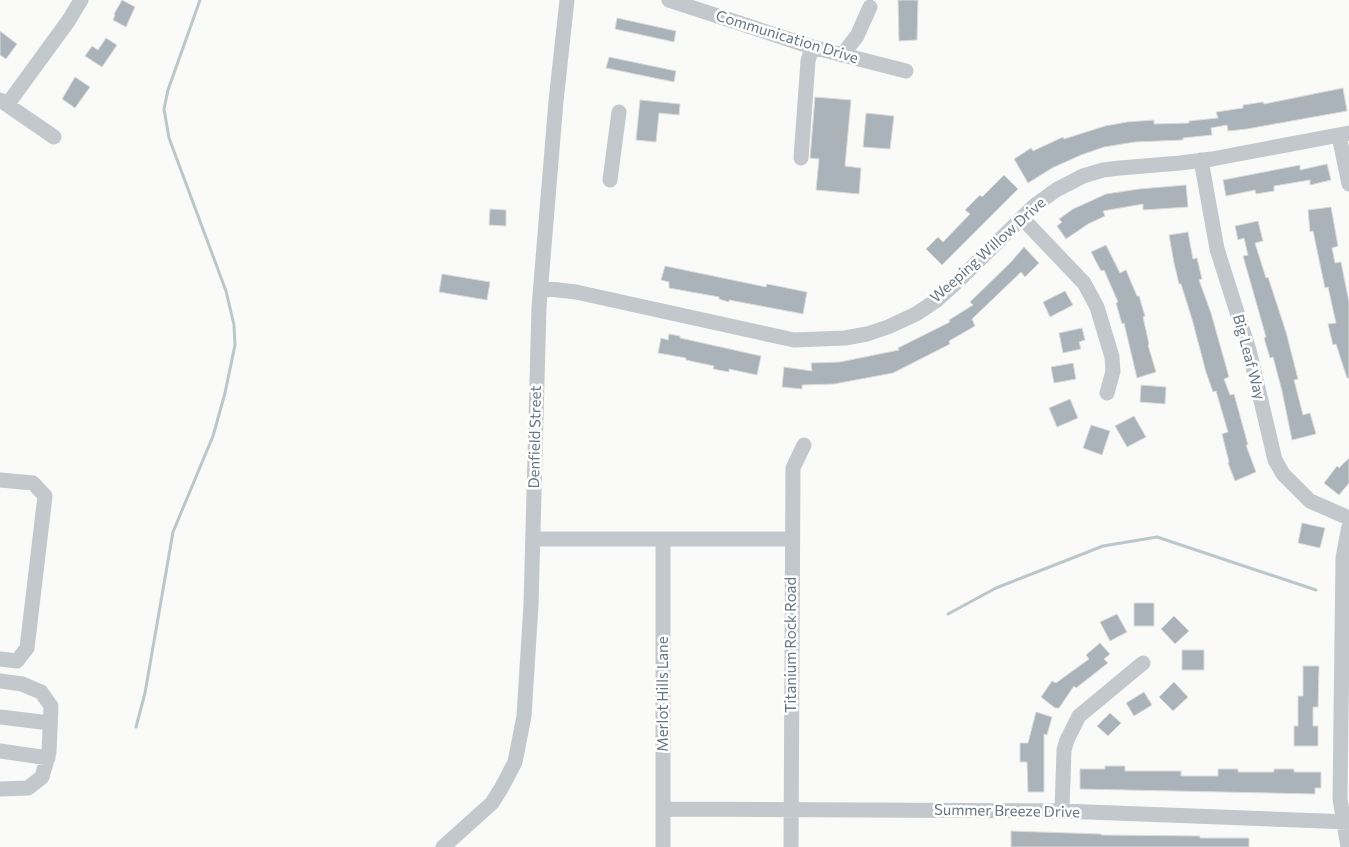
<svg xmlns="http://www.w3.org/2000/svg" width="1349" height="847" viewBox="0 0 1349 847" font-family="Commissioner,sans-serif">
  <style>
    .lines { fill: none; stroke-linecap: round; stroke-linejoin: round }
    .stream { stroke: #bbc7cb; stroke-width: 3 }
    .building { fill: #aab3b9; stroke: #dcdcda }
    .minor { stroke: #c3c8cc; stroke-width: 15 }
    .labels { text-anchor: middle; stroke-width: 5; stroke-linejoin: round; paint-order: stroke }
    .street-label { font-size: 15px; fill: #657683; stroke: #fff }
  </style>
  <rect width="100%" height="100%" fill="#fafaf8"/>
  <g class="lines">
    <path class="stream" d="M948,614L996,588L1103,546L1157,537L1316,590
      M136,727L145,693L173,532L213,436L225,393L235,345L234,325L226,291L169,138L164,109L168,90L200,0"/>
  </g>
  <path class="building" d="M122,0L135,7L126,27L113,20L115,15L114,14Z
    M898,0H918L917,40L899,41Z
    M617,18L676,31L674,42L615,29Z
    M0,31L17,44L6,59L0,55Z
    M106,38L117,45L102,67L85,56L92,46L98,50Z
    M609,57L676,71L674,82L606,68Z
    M75,77L90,87L75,108L62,99Z
    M1343,88L1347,111L1247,129L1228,131L1227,125L1211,128L1212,135L1183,138V140L1135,142L1104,147L1081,155L1052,168L1028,183L1014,159L1031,148L1033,151L1063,137L1064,139L1105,126L1127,122L1154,120V124L1189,123V121L1218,118L1216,112L1243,108V105L1263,102L1264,104Z
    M815,97L851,100L845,166L861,168L859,194L816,190L819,159L810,158Z
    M640,100L680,104L679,115L659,113L656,142L636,140Z
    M866,113L894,116L890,149L863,147Z
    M1327,164L1331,180L1310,185V180L1274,186V191L1256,194L1255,190L1226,196L1223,180L1300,165V170Z
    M1004,175L1018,189L942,265L926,249L938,237L943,242L970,214L965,210L980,195L982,197Z
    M1186,185L1188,207L1143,210V204L1103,211L1105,216L1088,224L1066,239L1057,226L1062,222L1059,219L1073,209L1106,194L1139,189Z
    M1331,207L1338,246L1332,248L1335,263L1341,262L1349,302V378H1347L1336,344L1333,345L1328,324L1336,323L1328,287L1325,288L1313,231L1310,232L1308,210Z
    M490,209L506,210V226L489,225Z
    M1258,221L1263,241L1255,243L1266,278L1268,277L1286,332L1298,379L1294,380L1303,415L1310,413L1316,434L1292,440L1282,391L1273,357L1270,358L1264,338L1266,337L1243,256L1248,255L1244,238L1238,240L1235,226Z
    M1188,232L1193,259L1197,258L1202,279L1199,280L1211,313L1229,377L1224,379L1230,395L1234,394L1248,445H1246L1256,472L1235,481L1228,463L1229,462L1222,434L1228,432L1216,391L1213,392L1206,372L1192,319L1181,284H1179L1174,263L1169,235Z
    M1106,245L1120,273L1126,270L1137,296H1139L1145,316L1143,317L1149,344L1148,345L1156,372L1137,378L1124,323L1122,324L1116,303L1118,302L1104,270L1101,271L1091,252Z
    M1024,247L1039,263L1025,277L1021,272L972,319L975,326L949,341L950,344L893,373L834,384L802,385V389L782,387L784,367L812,371L811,363L840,362L899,350L898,348L950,322L949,320L973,305L970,302L1011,262Z
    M665,266L766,287L767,284L807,292L803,314L729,300V302L719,299V297L669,288V282L661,280Z
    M442,274L490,282L487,300L439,292Z
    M1065,291L1073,305L1050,317L1043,302Z
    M1082,328L1085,340L1079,342L1081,349L1063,353L1059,333Z
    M669,334L680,336V338L761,356L757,375L729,369V372L713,369L714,366L686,360V358L658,353L661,338L668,340Z
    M1073,363L1076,379L1054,383L1051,367Z
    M1141,385L1166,387L1165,404L1140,402Z
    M1070,399L1078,418L1057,427L1049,408Z
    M1134,416L1146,437L1127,447L1115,426Z
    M1091,425L1110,431L1102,455L1083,448Z
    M1349,458V483L1339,495L1324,483L1337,466L1339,468Z
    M1302,523L1325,528L1320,548L1298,543Z
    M1134,603H1154V626H1134Z
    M1117,614L1127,632L1110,641L1100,622Z
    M1174,616L1189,631L1175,644L1161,629Z
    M1100,643L1110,654L1104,659L1108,663L1076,688L1074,686L1059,708H1055L1041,697L1052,681L1056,683L1089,659L1086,655Z
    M1182,650H1204V670H1182Z
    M1303,666H1319L1318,707H1313V726H1318V746H1294V726H1298V696H1303Z
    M1174,682L1188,697L1173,711L1159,697Z
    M1144,692L1152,705L1134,716L1126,703Z
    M1036,712L1052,717L1047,735L1044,734V792H1028L1027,762H1020V743H1028Z
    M1110,713L1121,723L1108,736L1097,726Z
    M1105,766H1125V771H1181V776H1218V769H1238V772H1274V769H1294V772H1321V788H1315V794L1080,789V769H1105Z
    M1011,831L1101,834V835L1200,836V838H1249V847H1011Z"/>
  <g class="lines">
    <path class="minor" d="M669,0L812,47L906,71
      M842,55L857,36L870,7
      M0,100L54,137
      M7,105L69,20L81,0
      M1339,136L1349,184
      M801,158L808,61L812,47
      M1201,160L1217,249L1249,350L1275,460L1283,474L1310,501L1349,518
      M610,180L619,112
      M1022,218L1084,283L1097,307L1112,357L1113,371L1107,393
      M541,288L576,292L794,340L845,338L867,334L888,327L916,314L937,300L957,282L1034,206L1056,190L1083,176L1103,170L1120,168L1180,163L1212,159L1349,133
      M0,480L33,483L45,496L27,648L17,661L0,659
      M533,539H792
      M663,540V847
      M0,681L22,684L41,692L51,706L49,752L42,777L28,788L0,789
      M0,717L50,723
      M0,751L48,758
      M664,809L1062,811L1349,822
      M1062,811L1064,750L1067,740L1079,716L1143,663
      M443,847L492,803L502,787L515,762L524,716L531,605L539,307L556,101L567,0
      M791,847L793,468L804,445
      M1348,847L1340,799L1343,558L1349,526"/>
  </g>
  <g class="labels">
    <g class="street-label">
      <text transform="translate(787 37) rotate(17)" y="5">Communication Drive</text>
      <text transform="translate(988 250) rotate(-42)" y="5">Weeping Willow Drive</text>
      <text transform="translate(1249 357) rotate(75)" y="5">Big Leaf Way</text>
      <text transform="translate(535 437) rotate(-89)" y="5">Denfield Street</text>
      <text transform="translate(791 645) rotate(-90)" y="5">Titanium Rock Road</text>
      <text transform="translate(663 694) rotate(-90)" y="5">Merlot Hills Lane</text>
      <text transform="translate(1007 811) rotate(1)" y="5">Summer Breeze Drive</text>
    </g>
  </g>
</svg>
